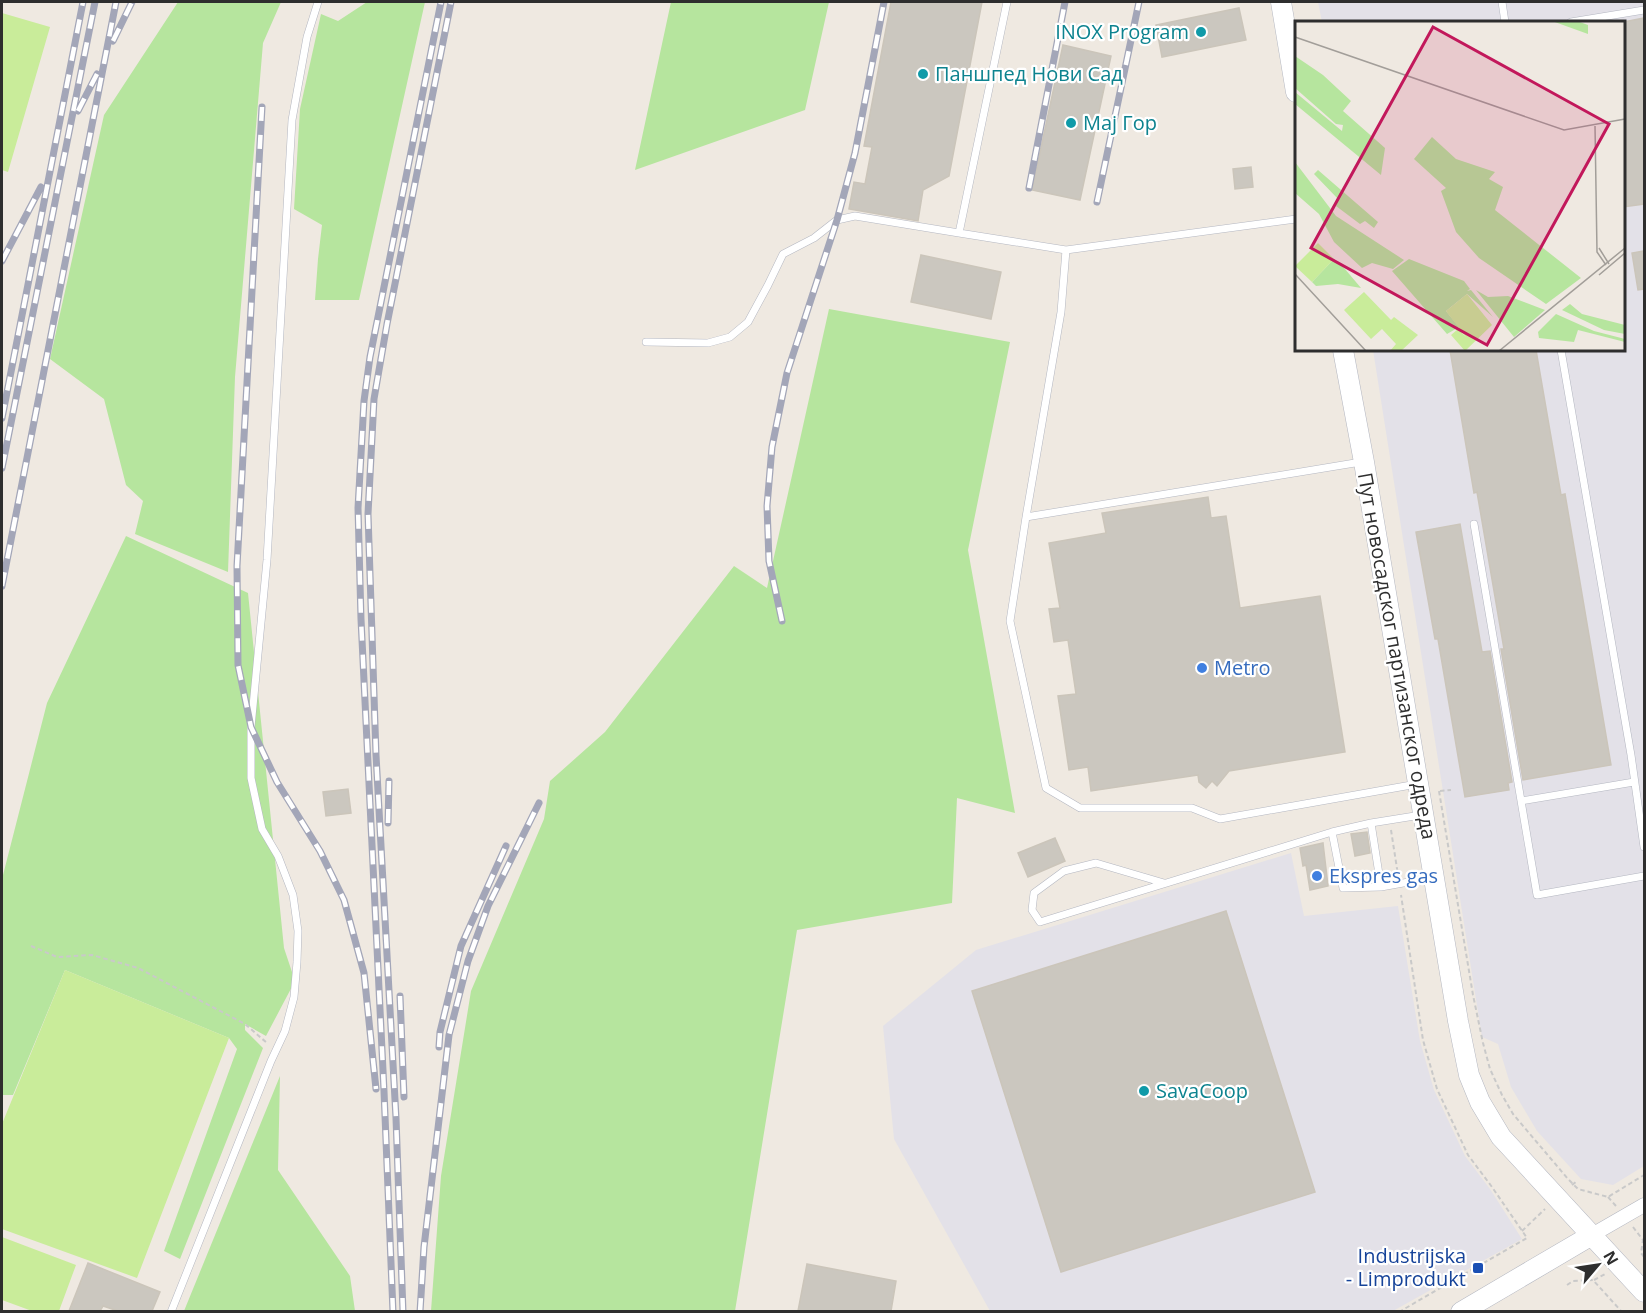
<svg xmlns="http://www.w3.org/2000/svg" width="1646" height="1313" viewBox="0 0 1646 1313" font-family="'Open Sans',sans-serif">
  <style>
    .industrial { fill: #e3e1e8 }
    .green { fill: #b6e59e }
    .pitch { fill: #c9ec9a }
    .building { fill: #cbc7bf; stroke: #cbc5ba; stroke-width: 1.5 }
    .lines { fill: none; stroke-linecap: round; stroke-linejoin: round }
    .lane-casing { stroke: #b4b7c1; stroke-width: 8 }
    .street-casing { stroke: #b4b7c1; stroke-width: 15 }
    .secondary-casing { stroke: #b4b7c1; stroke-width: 21 }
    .path { stroke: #c9c9c9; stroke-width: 2; stroke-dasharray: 4.5 3; stroke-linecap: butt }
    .lane { stroke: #fff; stroke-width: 7 }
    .street { stroke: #fff; stroke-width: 14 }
    .secondary { stroke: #fff; stroke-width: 20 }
    .rail-casing { stroke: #a3a6b8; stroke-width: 7 }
    .rail { stroke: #fff; stroke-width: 4.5; stroke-dasharray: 14; stroke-linecap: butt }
    .culture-dot { fill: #0f9aa8; stroke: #fff; stroke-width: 2 }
    .shop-dot { fill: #3f7fe0; stroke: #fff; stroke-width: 2 }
    .transit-dot { fill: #1a4fb4; stroke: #fff; stroke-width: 2 }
    .labels { text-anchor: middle; stroke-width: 4.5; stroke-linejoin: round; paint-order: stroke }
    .culture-label { font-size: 20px; fill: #0d838f; stroke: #fff; text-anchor: start }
    .street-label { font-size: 20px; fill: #2e2e2e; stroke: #fff }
    .shop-label { font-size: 20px; fill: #366cbe; stroke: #fff; text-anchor: start }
    .transit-label { font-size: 20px; fill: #164399; stroke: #fff; text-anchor: end }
    .inset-road { fill: none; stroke: #a29e99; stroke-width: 1.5 }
    .view { fill: #c2185b; fill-opacity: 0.15; stroke: #c2185b; stroke-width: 3 }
    .inset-edge { fill: none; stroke: #2e2e2e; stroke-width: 3 }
  </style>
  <rect width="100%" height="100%" fill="#efe9e1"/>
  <path class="industrial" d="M1318,2H1644V1166L1613,1185L1581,1179L1537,1131L1511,1087L1498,1044L1482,1037L1373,350H1624V22H1322Z
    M1291,853L1304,916L1398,906L1420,1041L1434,1090L1465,1156L1490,1189L1522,1239L1393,1311H990L894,1139L883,1026L976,950Z"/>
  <path class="green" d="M178,2H281L263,43L235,377L228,572L135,534L143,501L126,485L104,399L50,359L104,115Z
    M367,2H425L359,300H315L318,259L322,225L294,209L300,109L321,14L338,21Z
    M671,2H829L805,110L635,170Z
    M829,309L1010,342L968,550L1015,813L957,798L952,903L797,930L735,1311H431L441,1176L471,991L544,819L550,781L605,732L734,566L767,588Z
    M126,536L248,593L284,948L295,981L266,1036L245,1024V1030L263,1048L180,1259L164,1251L237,1049L229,1038L65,970L13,1095H2V879L47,703Z
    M280,1076L278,1170L350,1276L355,1311H184Z"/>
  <path class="pitch" d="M2,13L50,27L8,172L2,170Z
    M65,970L229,1038L137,1278L2,1229V1124Z
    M2,1237L76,1265L59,1311H32L2,1300Z"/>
  <path class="building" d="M891,2H982L949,176L923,190L918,221L849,209L854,182L865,184L872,147L864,146Z
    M1239,8L1246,40L1162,57L1156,25Z
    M1644,18V204L1623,207V22Z
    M1063,45L1111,56L1080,200L1032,190Z
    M1251,167L1253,187L1235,189L1233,169Z
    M1644,251V289L1638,290L1632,253Z
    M921,255L1001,272L991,319L911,302Z
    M1450,350H1536L1561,495L1565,494L1611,765L1523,780L1501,649H1504L1477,492L1474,493Z
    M1208,497L1211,518L1226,516L1240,608L1320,596L1345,752L1229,771L1217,786L1212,781L1206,788L1199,782L1198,775L1091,791L1088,767L1069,770L1058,696L1076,694L1068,640L1054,642L1049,609L1060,608L1049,543L1106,533L1102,513Z
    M1460,524L1482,652L1490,651L1512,782L1508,783L1509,790L1465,797L1438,639H1435L1416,532Z
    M348,789L351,813L326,816L323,792Z
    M1367,832L1370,853L1355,856L1351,834Z
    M1055,838L1065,861L1028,877L1018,853Z
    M1323,843L1328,886L1310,890L1306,865L1303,866L1300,848Z
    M1226,911L1315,1192L1061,1272L972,991Z
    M88,1263L160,1292L152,1311H118L103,1306L100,1311H69Z
    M807,1264L896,1281L891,1311H798Z"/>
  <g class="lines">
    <g class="lane-casing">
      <path id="lane" d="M1007,2L959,233L1066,250
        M1502,2L1505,22
        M1571,22L1644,10
        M1296,219L1066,250L1061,312L1026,517L1361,462
        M646,342L708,343L730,337L748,322L768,285L783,254L814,238L837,220L855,216L959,233
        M1561,350L1631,755L1644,847
        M1026,517L1010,621L1046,788L1080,808H1192L1220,819L1417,784
        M1474,524L1537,895L1644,876
        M1521,801L1634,782
        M1421,815L1371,823L1381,887L1431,878
        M1332,832L1343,888L1381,887
        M1164,883L1096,863L1064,871L1034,893L1032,910L1040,922L1332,832L1371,823
        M171,1312L271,1061L285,1031L294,997L297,962L298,931L293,895L278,856L262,829L251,778V727L267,560L292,120L307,37L318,2"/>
    </g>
    <g class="street-casing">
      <path id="street" d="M1592,1235L1644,1205"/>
    </g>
    <g class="secondary-casing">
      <path id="secondary" d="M1281,2L1296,92
        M1343,350L1364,462L1458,1021L1469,1075L1480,1102L1501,1137L1644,1292
        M1461,1312L1592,1235"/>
    </g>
    <path class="path" d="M1439,791L1473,995L1483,1043L1490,1069L1502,1095L1513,1114L1568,1179L1578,1189L1608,1197L1644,1175
      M1440,791L1451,790
      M1391,830L1398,875
      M31,946L57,957L92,955L138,968L245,1024L267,1043
      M1572,1185L1577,1181
      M1608,1197L1616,1206
      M1633,1227L1643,1240L1641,1253L1644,1257
      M1522,1231L1545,1209
      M1594,1280L1605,1274
      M1567,1285L1573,1281L1593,1280L1622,1312
      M1399,1312L1527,1238L1492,1187L1468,1155L1437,1089L1423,1040L1401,895"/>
    <use href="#lane" class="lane"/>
    <use href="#street" class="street"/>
    <use href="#secondary" class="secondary"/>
    <g class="rail-casing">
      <path id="rail" d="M113,41L132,2
        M262,107L237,566L238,665L251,727L277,782L320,851L344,900L364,973L376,1089
        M78,111L97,74
        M1029,188L1065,2
        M1097,202L1139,2
        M2,261L41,187
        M2,418L83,2
        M2,468L95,2
        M2,586L116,2
        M782,621L769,561L767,506L772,447L787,373L837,220L855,153L884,2
        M388,823L389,781
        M400,996L404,1097
        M439,1047L440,1032L461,946L506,846
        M393,1312L384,1091L361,619L358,508L364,401L370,357L441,2
        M403,1312L396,1118L376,755L368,514L374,399L387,324L451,2
        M420,1312L424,1247L449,1035L468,961L488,906L539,803"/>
    </g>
    <use href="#rail" class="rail"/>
  </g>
  <g class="culture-dot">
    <circle cx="1201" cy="32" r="6"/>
    <circle cx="923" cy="74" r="6"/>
    <circle cx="1071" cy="123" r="6"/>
    <circle cx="1144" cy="1091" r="6"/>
  </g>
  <g class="shop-dot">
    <circle cx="1202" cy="668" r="6"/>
    <circle cx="1317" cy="876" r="6"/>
  </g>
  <rect class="transit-dot" x="1472" y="1262" width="12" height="12" rx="3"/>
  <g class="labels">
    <g class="culture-label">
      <text x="1189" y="39" text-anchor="end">INOX Program</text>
      <text x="935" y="81">Паншпед Нови Сад</text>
      <text x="1083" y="130">Мај Гор</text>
      <text x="1156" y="1098">SavaCoop</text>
    </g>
    <g class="street-label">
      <text transform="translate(1397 656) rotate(80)" y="7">Пут новосадског партизанског одреда</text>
    </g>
    <g class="shop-label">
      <text x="1214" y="675">Metro</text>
      <text x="1329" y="883">Ekspres gas</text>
    </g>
    <g class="transit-label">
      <text x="1466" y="1263">Industrijska<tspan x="1466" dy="23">- Limprodukt</tspan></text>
    </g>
  </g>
  <g transform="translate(1295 21)">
    <rect width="330" height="330" fill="#efe9e1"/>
    <path d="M257,0H282L293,4V13ZM0,35L28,54L56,80L48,90L90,127L86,154L0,83V71L47,110L48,104L41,103L0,67ZM137,116L161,138L200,151L194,158L208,166L200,189L286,257L251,283L184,237L161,211L146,170L151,167L119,138ZM0,141L41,195L109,239L98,248L77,242L67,247L39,221L24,193L0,172ZM23,149L83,201L79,207L70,200L65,203L41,185L43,178L19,153ZM39,238L50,248L66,267L43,263L21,265L17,261ZM114,238L169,260L175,268L172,270L176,269L198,296L172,273L151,290L164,306L152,313L97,250ZM181,269L193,276L213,275L250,289L219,316ZM275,283L287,293L330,304V313L309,309L267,289ZM261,293L299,310L330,318V321L283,309L279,321L244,317L243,311Z" fill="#b6e59e"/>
    <path d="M23,222L39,238L17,261L0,245ZM69,271L96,299L99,296L123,314L106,330H95L101,323L87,308L76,318L49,289ZM172,273L197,304L170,330L156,314L163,308L171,316L151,290Z" fill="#c9ec9a"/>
    <path class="inset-road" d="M0,16L269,109L330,98M300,105L302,231L311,244M304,227L314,243M0,253L71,330M304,254L330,232M204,330L330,227"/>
    <path class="view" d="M138,6L314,103L192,324L16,227Z"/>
    <rect width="330" height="330" class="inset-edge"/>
  </g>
  <rect width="1646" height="1313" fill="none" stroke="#2e2e2e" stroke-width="6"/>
  <g transform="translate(1598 1265) rotate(61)" stroke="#ffffff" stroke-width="4.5" paint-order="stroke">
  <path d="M0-4.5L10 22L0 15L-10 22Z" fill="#2e2e2e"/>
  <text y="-9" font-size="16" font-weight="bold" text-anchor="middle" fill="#2e2e2e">N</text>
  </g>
</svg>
